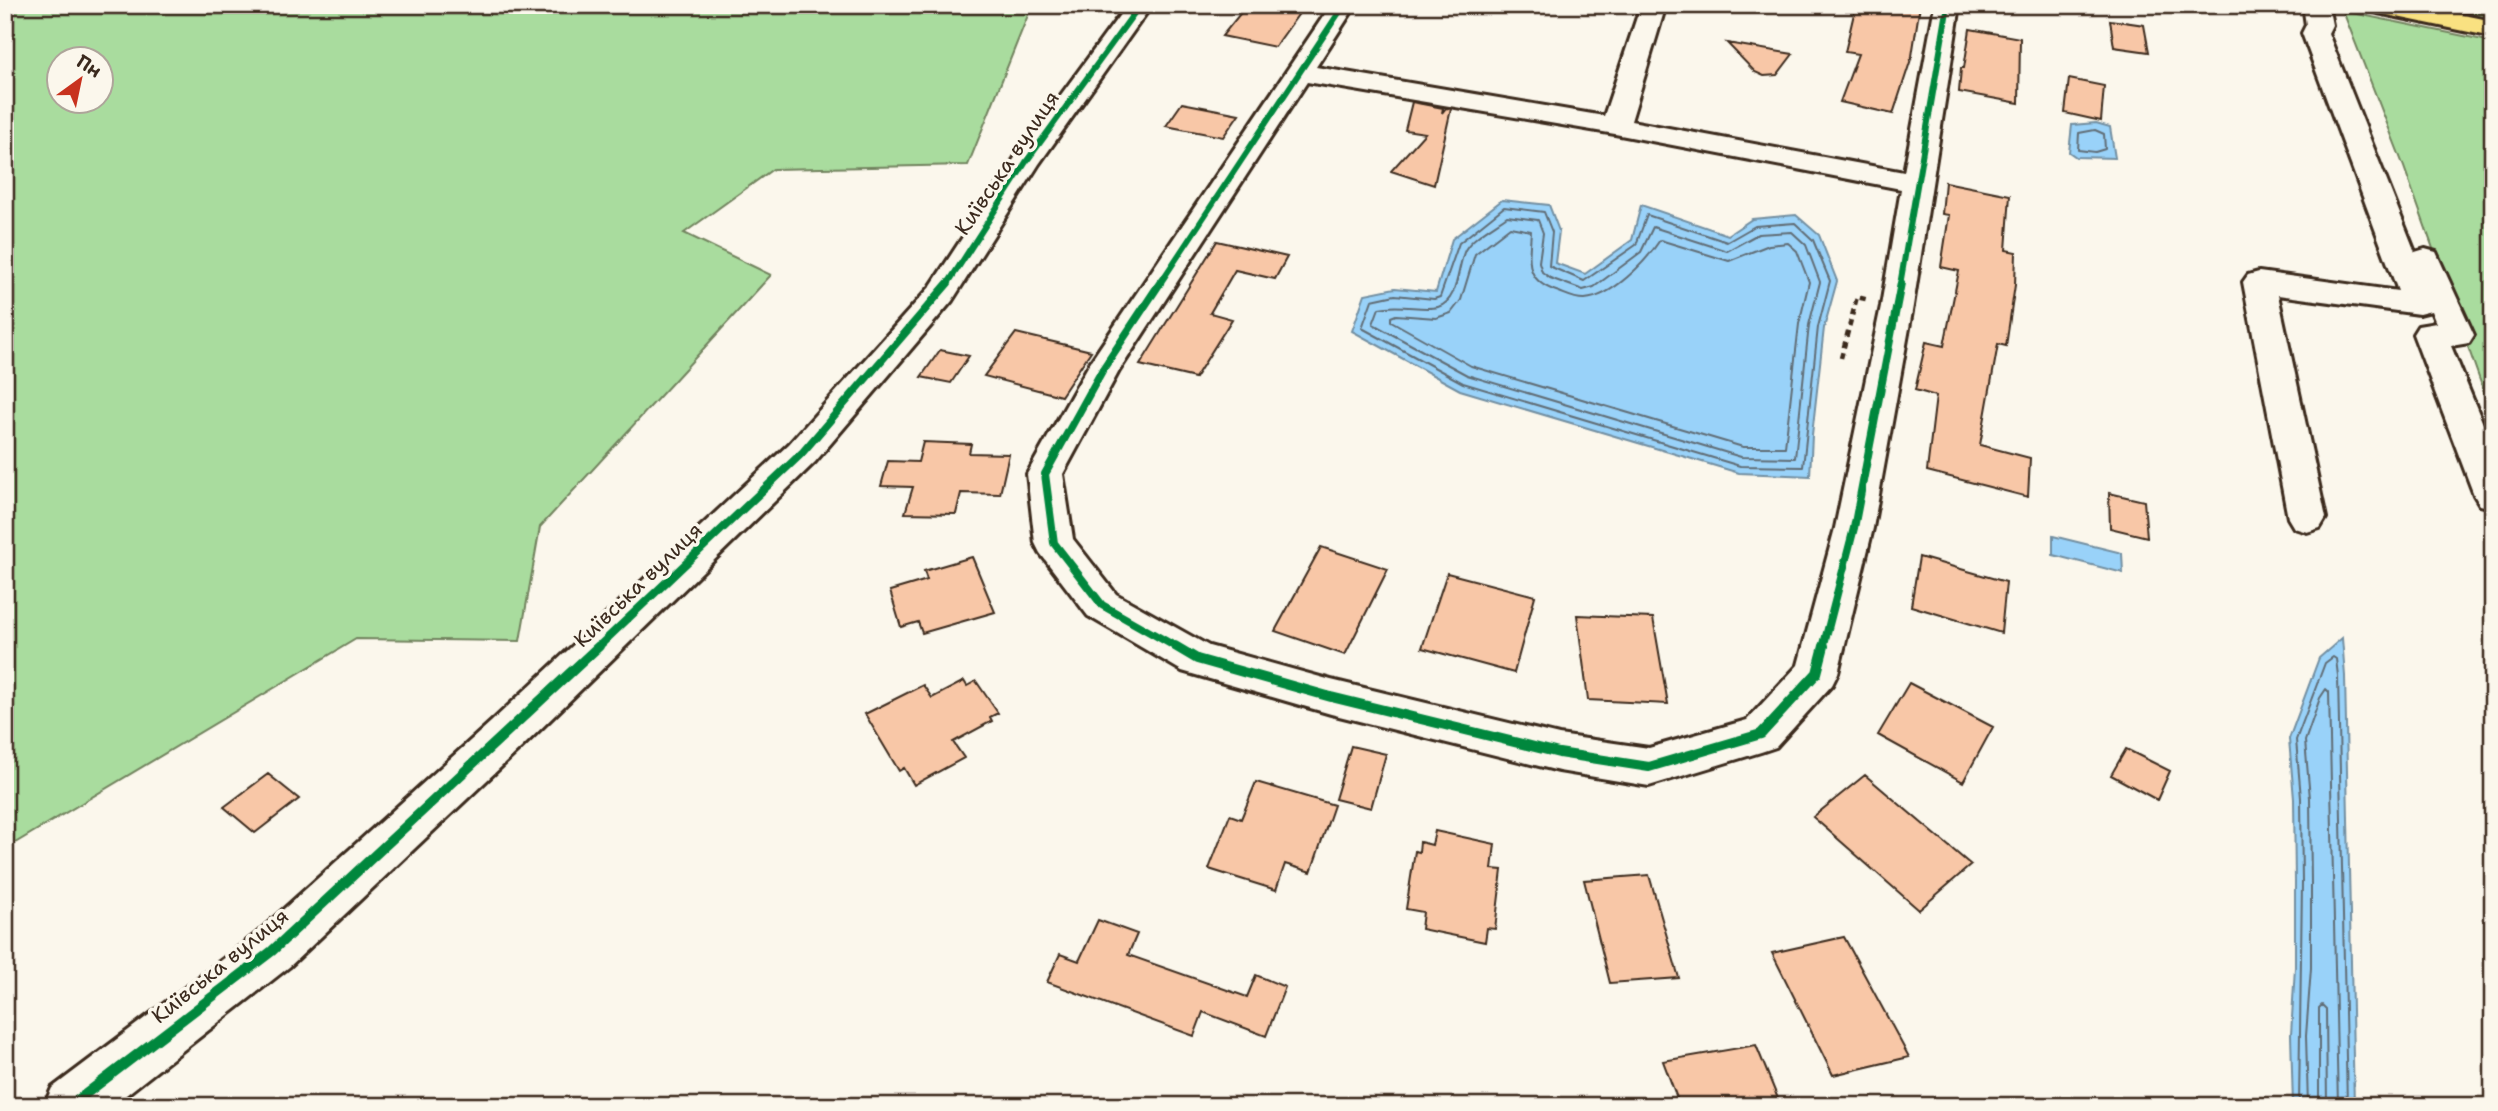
<svg xmlns="http://www.w3.org/2000/svg" width="2498" height="1111" viewBox="0 0 2498 1111" font-family="'Shantell Sans',sans-serif">
  <style>
    .green { fill: #a9dc9e; stroke: #72835e; stroke-width: 2; fill-rule: evenodd }
    .water { fill: #99d2f9; stroke: #738fa1; stroke-width: 2 }
    .lines { fill: none; stroke-linecap: round; stroke-linejoin: round }
    .shore { stroke: #616d76; stroke-width: 2 }
    .building { fill: #f8c7a7; stroke: #3b2a1e; stroke-width: 2 }
    .minor-casing { stroke: #3b2a1e; stroke-width: 6 }
    .major-casing { stroke: #3b2a1e; stroke-width: 6 }
    .path { stroke: #3b2a1e; stroke-width: 4.5; stroke-dasharray: 6 5; stroke-linecap: butt }
    .minor { fill: #fbf7ec; fill-rule: evenodd }
    .major { fill: #f9e181; fill-rule: evenodd }
    .cycleway-far2-casing { stroke: #fbf7ec; stroke-width: 10 }
    .cycleway-far1-casing { stroke: #fbf7ec; stroke-width: 12 }
    .cycleway-casing { stroke: #fbf7ec; stroke-width: 15 }
    .cycleway-far2 { stroke: #00873e; stroke-width: 6 }
    .cycleway-far1 { stroke: #00873e; stroke-width: 8 }
    .cycleway { stroke: #00873e; stroke-width: 10 }
    .labels { text-anchor: middle; stroke-width: 7; stroke-linejoin: round; paint-order: stroke }
    .street-label { font-size: 21px; fill: #3b2a1e; stroke: #fbf7ec }
  </style>
  <rect width="100%" height="100%" fill="#fbf7ec"/>
  <filter id="ink" filterUnits="userSpaceOnUse"><feTurbulence type="fractalNoise" baseFrequency=".0143" numOctaves="2"/><feDisplacementMap in="SourceGraphic" scale="14" xChannelSelector="R" yChannelSelector="G"/><feConvolveMatrix kernelMatrix="1 2 1 2 8 2 1 2 1" color-interpolation-filters="sRGB"/></filter>
  <g filter="url(#ink)">
    <path class="green" d="M5,5H1032L968,165L773,169L684,233L771,275L540,527L520,641L356,639L5,849ZM60,60H102V102H60Z
      M2416,5H2493V21Z
      M2343,11L2493,42V417L2404,167Z"/>
    <path class="water" d="M2096,123L2110,127L2115,158L2076,157L2069,152L2072,125Z
      M1502,200L1549,205L1559,231L1555,263L1585,274L1632,240L1641,205L1728,235L1752,219L1796,215L1819,235L1837,281L1824,328L1812,435L1810,476L1739,473L1460,390L1352,331L1365,294L1395,288L1436,292L1452,239Z
      M2053,536L2122,553L2123,573L2053,555Z
      M2342,638L2345,676L2354,1106H2293L2291,1035L2295,967V883L2294,799L2289,739L2319,658Z"/>
    <g class="lines">
      <path class="shore" d="M2095,130L2104,134L2105,149L2095,152L2078,150L2079,133Z
        M1504,207L1544,212L1552,232L1549,266L1584,281L1636,245L1647,215L1727,242L1755,226L1795,223L1813,240L1830,281L1818,327L1803,467L1740,466L1463,383L1362,328L1372,300L1395,295L1434,299L1440,297L1459,243Z
        M1507,216L1538,220L1543,233L1539,262L1542,272L1550,278L1583,290L1594,287L1641,252L1653,227L1727,251L1758,234L1792,232L1806,245L1820,282L1809,325L1795,458L1741,457L1467,375L1373,324L1379,308C1400,303 1423,311 1438,307C1459,301 1457,267 1465,250C1472,237 1495,225 1507,216Z
        M1510,227L1531,231C1529,262 1524,281 1559,292C1567,295 1577,300 1585,299C1612,297 1646,262 1660,240L1729,261L1769,245L1788,243L1797,251L1809,282L1799,324L1785,447H1743L1471,366L1391,321V317L1396,315L1436,318L1451,313L1461,300L1475,254Z
        M2299,1106L2302,883L2301,798L2296,740L2325,663L2333,657L2336,659L2338,676L2347,1106
        M2308,1106L2306,1036L2311,968V883L2310,798L2305,741L2320,698L2326,689L2329,692L2338,1106
        M2319,1106V1008L2322,1005L2326,1009L2327,1106"/>
    </g>
    <path class="building" d="M1247,5H1305L1275,47L1222,36Z
      M1856,5H1920L1912,56L1893,114L1840,102L1858,54L1845,52Z
      M2110,20L2144,25L2149,52L2114,47Z
      M1970,29L2020,38L2019,103L1959,92L1961,68H1964Z
      M1727,43L1793,54L1777,75L1764,76L1755,72Z
      M2069,79L2104,86L2101,121L2065,113Z
      M1412,102L1443,108L1442,113L1446,108L1451,109L1434,185L1391,171L1425,133L1405,130Z
      M1182,103L1239,114L1223,137L1166,126Z
      M1945,182L2010,195L2006,250L2016,252L2015,285L2006,346L1998,344L1980,445L2030,458L2028,497L1927,471L1936,396L1915,390L1926,342L1944,346L1959,271L1941,267L1949,215L1942,214Z
      M1217,241L1287,257L1275,279L1235,270L1210,313L1232,319L1195,378L1140,365Z
      M1016,333L1091,351L1061,396L984,376Z
      M940,350L969,356L951,383L921,377Z
      M923,442L971,444L969,453L1009,454L1000,494L961,493L956,514L905,513L913,487L881,486L888,461L918,462Z
      M2109,493L2144,501L2147,537L2110,528Z
      M1321,547L1388,569L1345,655L1275,631Z
      M972,557L995,612L922,633L918,622L901,627L890,591L927,580L924,571Z
      M1919,557L2006,582L2001,633L1911,606Z
      M1447,573L1535,596L1514,673L1422,648Z
      M1577,615L1653,618L1668,704L1588,700Z
      M964,681L967,686L976,681L998,713L990,717L992,721L953,742L964,758L914,785L904,768L899,771L865,714L923,685L932,698Z
      M1909,683L1993,727L1963,782L1878,735Z
      M1351,746L1386,754L1371,808L1335,799Z
      M2126,749L2170,771L2157,800L2111,775Z
      M268,774L299,799L255,833L224,807Z
      M1865,775L1971,865L1919,910L1813,817Z
      M1256,782L1334,805L1311,872L1285,864L1276,890L1209,869L1230,815L1241,819Z
      M1435,831L1495,844L1492,869L1502,870L1495,929L1487,928L1485,942L1421,929L1423,912L1406,909L1415,851L1419,852L1420,842L1432,845Z
      M1649,875L1679,978L1610,983L1584,880Z
      M1098,920L1137,934L1128,955L1247,997L1256,975L1285,987L1266,1036L1203,1012L1194,1036L1047,982L1060,954L1079,961Z
      M1844,937L1909,1057L1833,1075L1772,953Z
      M1756,1045L1781,1106H1680L1663,1061Z"/>
    <g class="lines">
      <g class="minor-casing">
        <path id="minor" d="M1127,5H1152L1039,164L952,301L815,462L521,748L289,967L112,1106H44L52,1088L255,935L491,722L789,444L930,287L1016,156Z
          M1331,5H1356L1316,67L1604,116L1641,5H1666L1631,121L1904,172L1935,5H1960L1913,306L1873,528L1838,673L1832,685L1776,747L1761,752L1649,786L1559,771L1331,714L1182,671L1088,616L1040,553L1035,543L1027,474L1091,361ZM1307,82L1615,134L1901,189L1881,306L1835,528L1798,665L1747,720L1649,748L1559,735L1331,680L1209,646L1116,594L1073,539L1063,474L1119,371Z
          M2303,5H2328L2332,25L2328,33L2415,252L2425,249L2436,252L2474,335L2469,343L2451,346L2493,448V508L2480,505L2474,495L2413,334L2418,326L2436,323L2431,311L2419,314L2278,295L2326,518L2320,528L2307,532L2294,528L2288,518L2243,282L2248,275L2259,272L2398,291L2302,33L2306,25Z"/>
      </g>
      <g class="major-casing">
        <path id="major" d="M2366,5H2416L2493,21V37L2378,13L2369,10Z"/>
      </g>
      <path class="path" d="M1841,358L1857,297L1869,300"/>
      <use href="#minor" class="minor"/>
      <use href="#major" class="major"/>
      <g class="cycleway-far2-casing">
        <path id="cycleway-far2" d="M947,285L1026,162L1140,5
          M1159,285L1344,5
          M1900,285L1948,5"/>
      </g>
      <g class="cycleway-far1-casing">
        <path id="cycleway-far1" d="M1160,283L1103,369L1045,474L1054,543L1102,605L1178,648
          M597,648L802,453L948,283
          M1823,648L1854,528L1901,283"/>
      </g>
      <g class="cycleway-casing">
        <path id="cycleway" d="M1175,646L1197,659L1331,697L1559,753L1649,767L1761,734L1817,673L1824,646
          M70,1106L272,951L599,646"/>
      </g>
      <use href="#cycleway-far2" class="cycleway-far2"/>
      <use href="#cycleway-far1" class="cycleway-far1"/>
      <use href="#cycleway" class="cycleway"/>
    </g>
  </g>
  <g class="labels">
    <g class="street-label">
      <text transform="translate(1007 163) rotate(-56)" y="7">Київська вулиця</text>
      <text transform="translate(638 585) rotate(-44)" y="7">Київська вулиця</text>
      <text transform="translate(220 966) rotate(-39)" y="7">Київська вулиця</text>
    </g>
  </g>
  <rect width="2498" height="1111" fill="none" stroke="#fbf7ec" stroke-width="28"/>
  <rect x="14" y="14" width="2470" height="1083" fill="none" stroke="#3b2a1e" stroke-width="2.5" filter="url(#ink)"/>
  <g transform="translate(80 80) rotate(33)"><circle r="33" fill="#fbf7ec" stroke="#aea59a" stroke-width="2"/>
  <path d="M0-5L12 26L0 18L-12 26Z" fill="#c8321e"/>
  <text y="-10" font-size="19" font-weight="bold" text-anchor="middle" fill="#3b2a1e">Пн</text>
  </g>
</svg>
